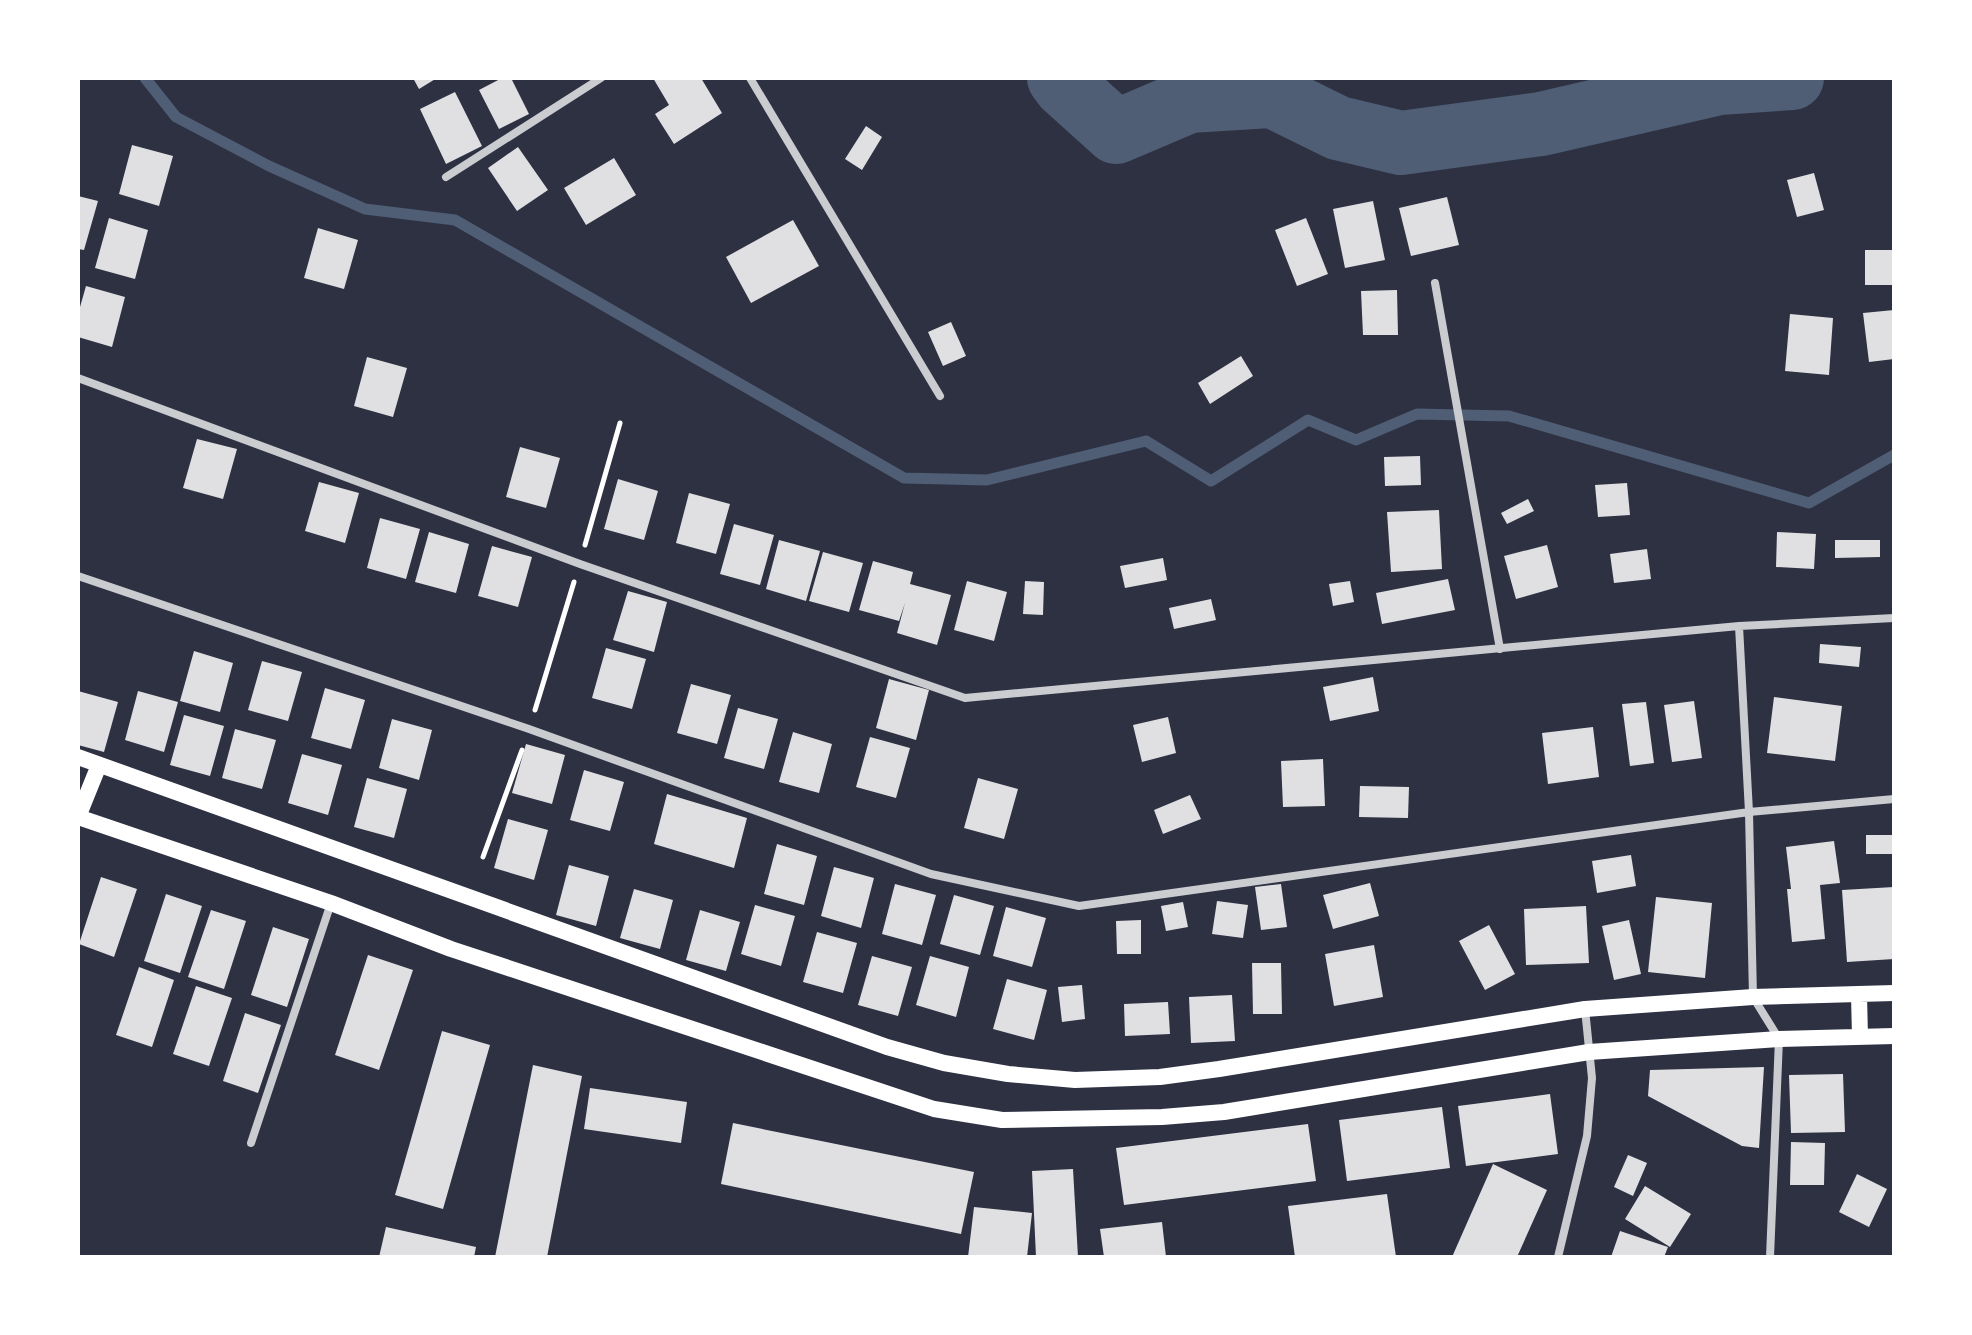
<svg xmlns="http://www.w3.org/2000/svg" width="1972" height="1335" viewBox="0 0 1972 1335" font-family="'DM Sans',sans-serif">
  <style>
    .lines { fill: none; stroke-linecap: round; stroke-linejoin: round }
    .stream { stroke: #4f5d75; stroke-width: 11 }
    .river { stroke: #4f5d75; stroke-width: 64 }
    .building { fill: #e0e0e3 }
    .path { stroke: #fff; stroke-width: 5 }
    .minor { stroke: #caccd0; stroke-width: 8 }
    .secondary { stroke: #fff; stroke-width: 16 }
  </style>
  <rect width="100%" height="100%" fill="#2d3142"/>
  <g class="lines">
    <path class="stream" d="M145,78L176,117L269,166L365,209L455,220L904,478L987,480L1146,441L1211,481L1308,420L1356,440L1417,414L1509,416L1809,503L1894,455"/>
    <path class="river" d="M1059,78L1065,86L1116,132L1189,101L1273,96L1338,128L1401,143L1541,124L1719,83L1792,78"/>
  </g>
  <path class="building" d="M413,78H437L419,89Z
    M502,78H511L529,114L499,129L479,90Z
    M653,78H701L722,113L674,144L655,114L669,105Z
    M455,92L482,146L446,164L420,109Z
    M866,126L882,137L862,170L845,159Z
    M132,145L173,156L159,206L119,194Z
    M518,147L548,190L517,211L488,168Z
    M614,158L636,195L586,225L564,188Z
    M1814,173L1824,210L1797,217L1787,180Z
    M78,196L98,201L84,250L78,249Z
    M1447,197L1459,245L1411,256L1399,208Z
    M1373,201L1385,260L1345,268L1333,209Z
    M109,218L148,230L135,279L95,268Z
    M1306,218L1328,274L1297,286L1275,230Z
    M793,220L819,266L751,303L726,257Z
    M318,228L358,240L344,289L304,278Z
    M1865,250H1894V285H1865Z
    M86,286L125,297L112,347L78,337V314Z
    M1397,290L1398,335H1363L1361,291Z
    M1894,310V359L1869,362L1863,313Z
    M1790,314L1833,318L1829,375L1785,371Z
    M951,322L966,356L943,366L928,332Z
    M1241,356L1253,376L1210,404L1198,383Z
    M367,357L407,368L393,417L354,406Z
    M197,439L237,449L223,499L183,488Z
    M520,447L560,458L546,508L506,497Z
    M1420,456L1421,485L1385,486L1384,457Z
    M618,479L658,491L644,540L604,529Z
    M319,482L359,493L345,543L305,531Z
    M1627,483L1630,515L1598,517L1595,485Z
    M689,493L730,504L716,554L676,543Z
    M1528,499L1534,511L1507,524L1501,513Z
    M1439,510L1442,569L1391,572L1387,512Z
    M380,518L420,529L406,579L367,568Z
    M734,524L774,535L760,585L720,574Z
    M429,532L469,544L456,593L415,582Z
    M1777,532L1816,534L1814,569L1776,567Z
    M779,540L820,551L806,601L766,589Z
    M1835,540H1880V557L1835,558Z
    M1547,545L1558,587L1516,599L1504,556Z
    M492,546L532,557L518,607L478,596Z
    M1647,549L1651,579L1614,583L1610,554Z
    M823,552L863,563L849,612L809,601Z
    M1163,558L1167,580L1125,588L1120,566Z
    M873,561L913,572L910,584L951,595L937,645L897,633L905,603L899,621L859,610Z
    M1448,579L1455,610L1382,624L1376,593Z
    M967,581L1007,592L994,641L954,630Z
    M1025,581L1044,582L1043,615L1023,614Z
    M1350,581L1354,602L1333,606L1329,584Z
    M628,591L667,602L654,652L613,640Z
    M1211,599L1216,620L1174,629L1169,608Z
    M1820,644L1861,647L1859,667L1819,663Z
    M606,648L646,659L632,709L592,698Z
    M194,651L233,663L220,712L180,701Z
    M262,661L302,672L288,721L248,710Z
    M1373,677L1379,711L1330,721L1323,687Z
    M889,679L929,690L916,740L876,728Z
    M691,684L731,695L717,744L677,733Z
    M325,688L365,700L351,749L311,738Z
    M78,691L118,702L104,752L78,745Z
    M138,691L178,702L164,752L125,740Z
    M1774,697L1842,706L1835,761L1767,753Z
    M1694,701L1702,758L1672,762L1664,705Z
    M1646,702L1654,763L1630,766L1622,704Z
    M738,708L778,719L764,769L724,758Z
    M184,715L224,726L210,776L170,765Z
    M1168,717L1176,753L1142,762L1133,725Z
    M392,719L432,730L419,780L379,768Z
    M1593,727L1599,777L1548,784L1542,733Z
    M235,729L276,740L262,789L222,778Z
    M793,732L832,744L819,793L779,782Z
    M870,737L910,748L896,798L856,787Z
    M526,744L565,755L552,804L512,793Z
    M302,754L342,765L328,815L288,803Z
    M1323,759L1325,806L1283,807L1281,761Z
    M584,770L624,782L610,831L570,820Z
    M367,778L407,789L394,838L354,827Z
    M978,778L1018,789L1004,839L964,828Z
    M1360,786L1409,787L1408,818L1359,817Z
    M667,794L747,818L734,868L654,844Z
    M1190,795L1201,819L1163,834L1154,810Z
    M508,819L548,830L534,880L494,868Z
    M1866,835H1894V854H1866Z
    M1834,841L1840,883L1820,885L1825,939L1792,942L1787,889H1791L1786,847Z
    M777,844L817,856L804,905L764,894Z
    M1631,855L1636,886L1597,893L1592,861Z
    M569,865L609,876L596,926L556,915Z
    M834,867L874,878L861,928L821,916Z
    M101,877L137,889L114,957L79,944Z
    M1370,883L1379,916L1333,929L1323,895Z
    M895,884L936,895L922,945L882,934Z
    M1281,884L1287,927L1261,930L1255,887Z
    M1894,887V959L1847,962L1842,890Z
    M634,889L673,900L660,949L620,938Z
    M166,894L202,906L180,973L144,961Z
    M954,895L994,906L980,955L940,944Z
    M1656,897L1712,903L1705,978L1648,972Z
    M1217,901L1248,905L1243,938L1212,934Z
    M1183,902L1188,927L1166,931L1161,906Z
    M755,905L795,916L781,966L741,954Z
    M1586,906L1589,963L1526,965L1524,909Z
    M1006,907L1046,918L1032,967L993,956Z
    M211,910L246,921L224,989L188,977Z
    M700,910L740,922L726,971L686,960Z
    M1141,920V954H1117L1116,921Z
    M1629,920L1641,974L1614,980L1602,926Z
    M1489,925L1515,974L1485,990L1459,941Z
    M273,927L309,939L287,1007L251,995Z
    M817,932L857,943L843,993L803,982Z
    M1374,945L1383,997L1334,1006L1325,954Z
    M368,955L413,970L379,1070L335,1055Z
    M872,956L912,967L898,1016L858,1005Z
    M930,956L969,967L956,1017L916,1005Z
    M1252,963H1281L1282,1014H1253Z
    M139,967L174,980L152,1047L116,1035Z
    M1007,979L1047,990L1034,1040L993,1029Z
    M1082,985L1085,1019L1062,1022L1058,987Z
    M196,986L232,998L209,1066L173,1054Z
    M1232,995L1235,1041L1191,1043L1189,997Z
    M1168,1002L1170,1034L1125,1036L1124,1004Z
    M245,1013L281,1025L258,1093L223,1081Z
    M442,1031L490,1045L443,1209L395,1195Z
    M533,1065L582,1076L547,1257H495Z
    M1764,1067L1759,1148L1742,1146L1648,1096L1650,1070Z
    M1843,1074L1845,1132L1791,1133L1789,1075Z
    M590,1088L687,1102L681,1143L584,1129Z
    M1550,1094L1558,1154L1466,1166L1458,1106Z
    M1442,1107L1450,1168L1347,1181L1339,1120Z
    M733,1123L974,1172L961,1234L721,1184Z
    M1308,1124L1316,1181L1124,1205L1116,1148Z
    M1791,1142L1825,1143L1824,1185H1790Z
    M1628,1155L1647,1163L1633,1196L1614,1187Z
    M1493,1164L1547,1190L1517,1257H1452Z
    M1073,1169L1078,1257H1036L1032,1171Z
    M1857,1174L1887,1189L1869,1227L1839,1212Z
    M1645,1186L1691,1214L1670,1247L1625,1219Z
    M1387,1194L1396,1257H1295L1288,1206Z
    M974,1207L1032,1213L1027,1257H968Z
    M1162,1222L1166,1257H1104L1100,1229Z
    M386,1227L476,1247L474,1257H379Z
    M1620,1231L1668,1247L1664,1257H1611Z"/>
  <g class="lines">
    <path class="path" d="M585,545L620,423
      M535,710L574,582
      M483,857L522,750"/>
    <path class="minor" d="M750,78L940,396
      M446,177L601,78
      M1435,283L1500,649
      M78,378L580,564L965,698L1739,626L1894,618
      M78,576L529,729L931,874L1079,906L1749,812L1894,799
      M1739,626L1749,812L1753,997L1779,1039L1770,1257
      M251,1143L331,903
      M1558,1257L1587,1136L1592,1078L1585,1009"/>
    <path class="secondary" d="M78,757L887,1047L944,1063L1008,1074L1075,1080L1160,1077L1219,1069L1585,1009L1753,997L1894,993
      M78,817L331,903L451,949L934,1109L1002,1120L1162,1117L1224,1112L1589,1052L1779,1039L1894,1036
      M78,817L99,765
      M1859,995L1860,1037"/>
  </g>
  <rect width="1972" height="1335" fill="none" stroke="#ffffff" stroke-width="160"/>
</svg>
